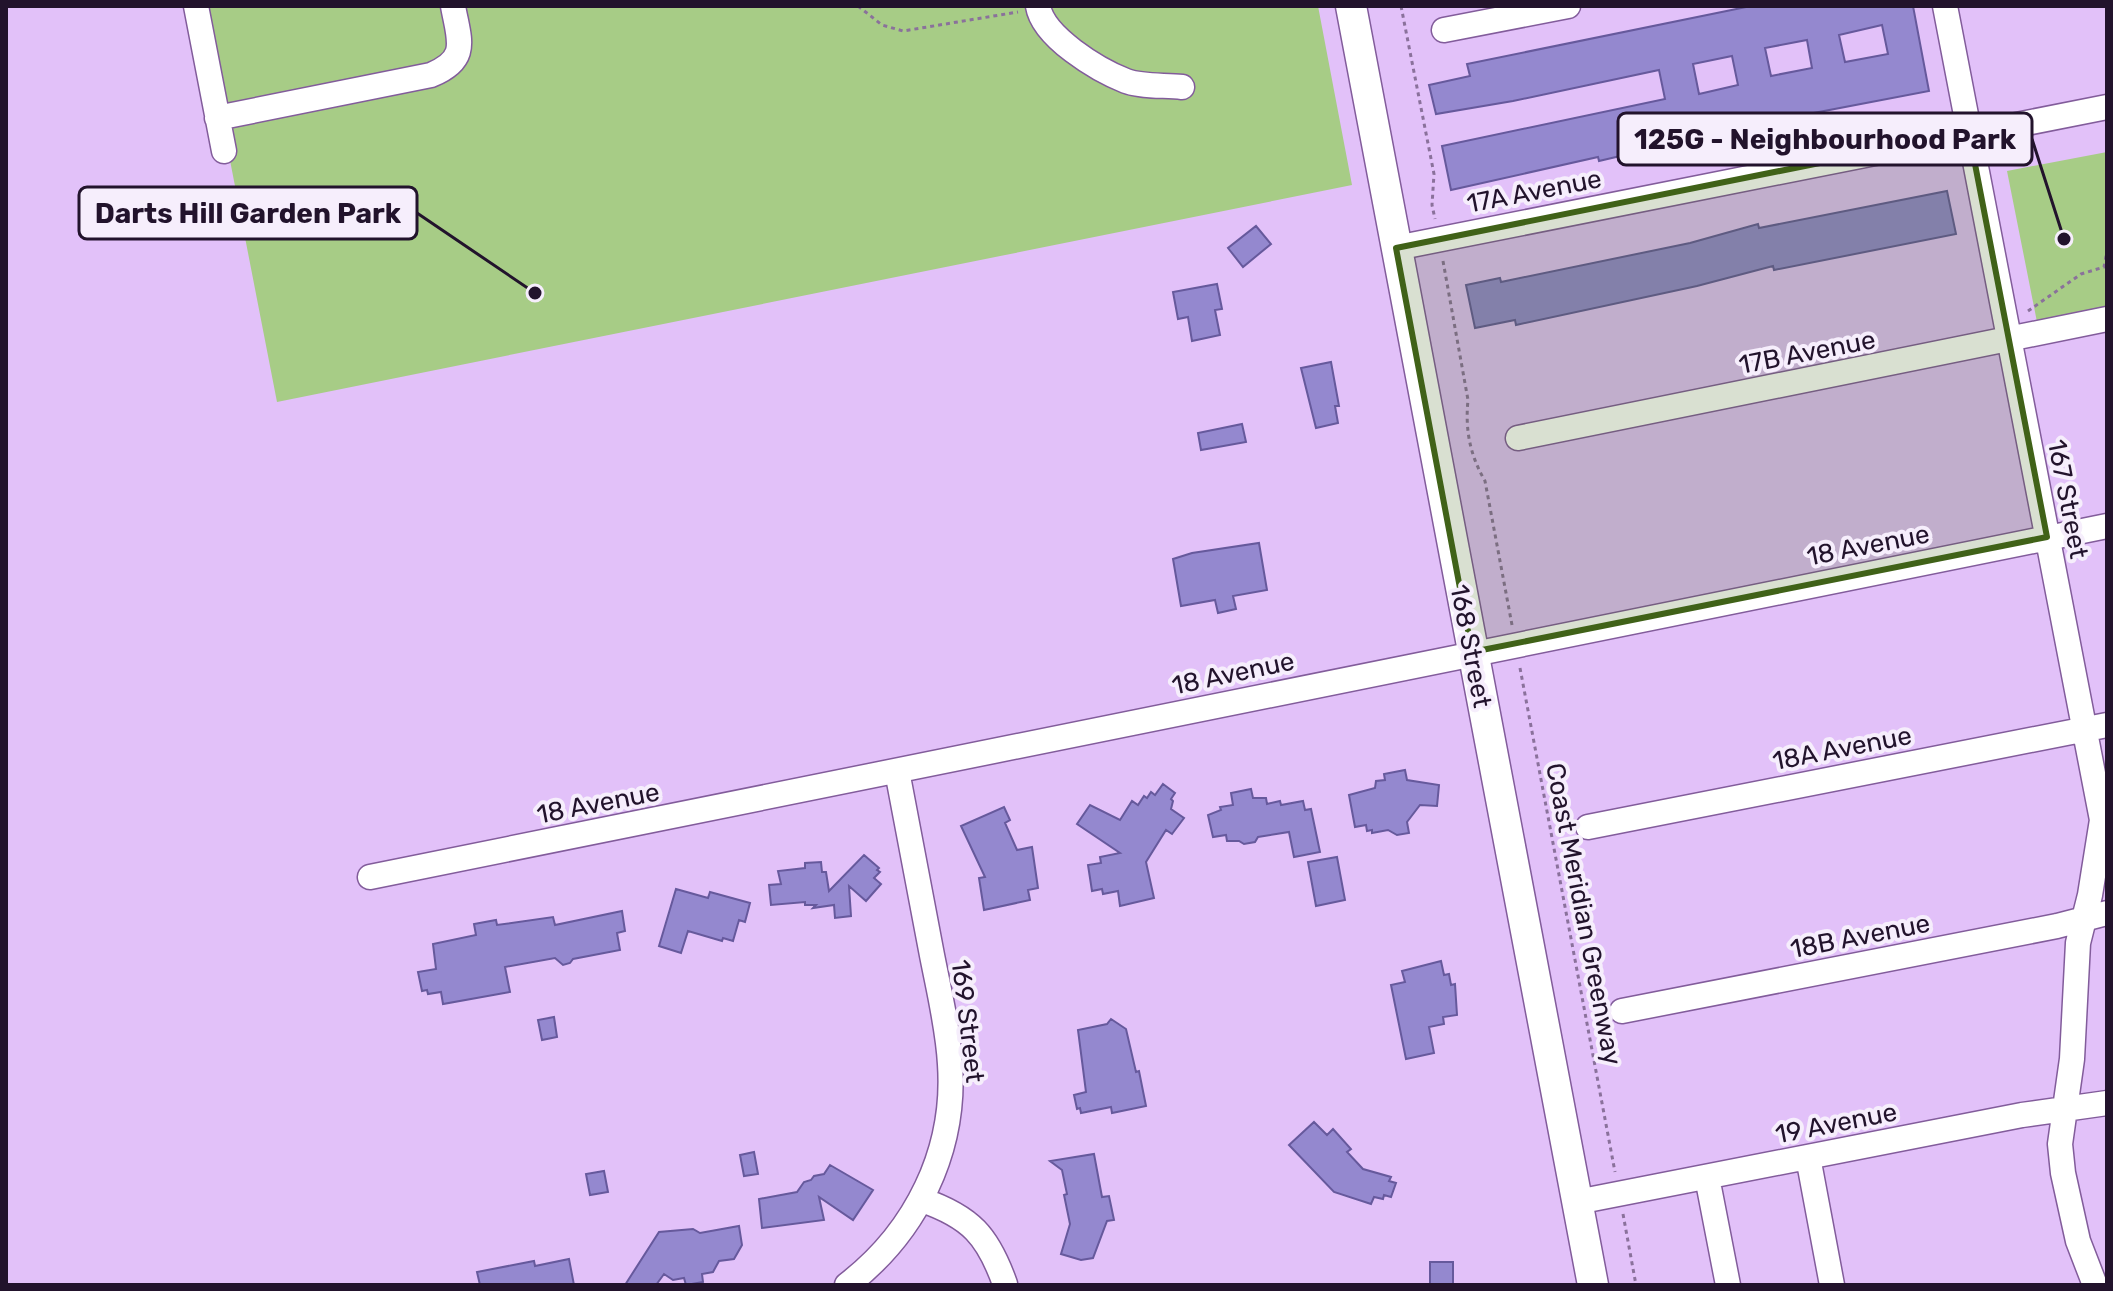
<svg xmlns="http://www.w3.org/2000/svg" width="2113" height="1291" viewBox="0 0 2113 1291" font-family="Rubik,sans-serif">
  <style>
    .green { fill: #a7cc86 }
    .building { fill: #9488cf; stroke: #66599c; stroke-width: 2; fill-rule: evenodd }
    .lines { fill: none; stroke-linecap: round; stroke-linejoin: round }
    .minor-casing { stroke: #825c9b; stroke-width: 27 }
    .major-casing { stroke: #825c9b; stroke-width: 33 }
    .path { stroke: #8a719b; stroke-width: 3; stroke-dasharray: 4 4; stroke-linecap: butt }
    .minor { stroke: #fff; stroke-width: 24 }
    .major { stroke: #fff; stroke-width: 30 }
    .marked { fill: #406218; fill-opacity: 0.2; stroke: #406218; stroke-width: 6; stroke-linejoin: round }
    .labels { text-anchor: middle; stroke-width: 8; stroke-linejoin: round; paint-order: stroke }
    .street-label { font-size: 26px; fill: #22132c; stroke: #f6eefc }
    .leader { fill: none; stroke: #22132c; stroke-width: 3 }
    .callout-dot { fill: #22132c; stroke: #f6eefc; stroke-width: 3 }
    .callout { fill: #f6eefc; stroke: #22132c; stroke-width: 3 }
    .callout-label { font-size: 28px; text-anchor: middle; font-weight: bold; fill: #22132c }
  </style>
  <rect width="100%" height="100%" fill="#e2c1f9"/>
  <path class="green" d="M200,6H1318L1352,185L277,402Z
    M2107,152V308L2037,322L2007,171Z"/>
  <path class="building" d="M1751,6H1913L1929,91L1782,119L1781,116L1744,123L1745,129L1711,136L1710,132L1668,140L1669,144L1633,153L1599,161L1598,157L1451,190L1442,146L1665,99L1659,70L1513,101L1436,114L1429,85L1470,76L1467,64ZM1882,25L1888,54L1845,62L1839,35ZM1807,40L1812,68L1771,76L1765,48ZM1732,56L1738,85L1699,94L1693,64Z
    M1947,191L1956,234L1774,270L1773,266L1697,286L1516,325L1515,320L1475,328L1466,285L1500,278L1501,282L1690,243L1758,224L1759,228Z
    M1256,226L1271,244L1243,267L1228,248Z
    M1217,284L1222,309L1215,310L1220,335L1192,341L1188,317L1178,319L1173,292Z
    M1331,362L1339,406H1335L1338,423L1316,428L1301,368Z
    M1242,424L1246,442L1201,450L1198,433Z
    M1259,543L1267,590L1233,596L1236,609L1218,613L1215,600L1181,606L1173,559L1192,553Z
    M1405,770L1407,780L1439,785L1437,806L1420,805L1407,822L1409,833L1397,835L1388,830L1372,833V830L1367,831L1366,825L1355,827L1349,795L1375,788L1376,781L1385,780L1384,774Z
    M1163,784L1175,793L1171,799L1173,801L1171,809L1184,818L1172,834L1166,830L1146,862L1154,898L1120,906L1118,891L1103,894L1102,889L1092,891L1088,865L1101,863L1100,857L1120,853L1077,824L1090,805L1120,820L1132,801L1138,805L1144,796L1147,798L1151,792L1155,795Z
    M1251,789L1253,798H1266L1267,804L1280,801L1281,805L1303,801L1305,810L1311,809L1320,852L1294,857L1289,832L1258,837L1255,842L1244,844L1239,841H1227L1226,835L1213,837L1208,815L1221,810L1220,807L1233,805L1231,793Z
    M1004,807L1010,820L1005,823L1017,850L1032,847L1038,888L1028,890L1030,900L984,910L979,878L985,877L961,826Z
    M864,855L879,868L877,870L880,872L874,878L881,884L866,901L849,886L851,916L835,918L834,905L813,908L816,905H805V902L771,905L769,885L781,884L778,871L805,868V863L821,862L822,872H826L829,891Z
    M1337,857L1345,900L1316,906L1308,862Z
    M676,889L708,898L710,892L750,903L745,922L739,920L733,941L723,938L722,941L688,931L681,953L659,946Z
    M622,911L625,931L617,933L620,950L573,959L570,963L563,965L555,958L505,967L510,992L443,1004L441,992L428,994L427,990L422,991L418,972L436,969L433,944L476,935L474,924L496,920L497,925L553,917L555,925Z
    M1441,961L1444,975L1449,974L1451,985L1455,984L1457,1015L1443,1017L1444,1024L1429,1027L1434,1053L1406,1059L1391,985L1405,982L1402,971Z
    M554,1017L557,1037L542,1040L538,1020Z
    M1111,1019L1126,1029L1136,1072L1139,1071L1146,1106L1112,1113L1111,1107L1081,1113L1080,1108L1077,1109L1074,1095L1086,1092L1078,1030L1107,1024Z
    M1314,1122L1327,1135L1333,1129L1351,1149L1347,1152L1363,1169L1391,1177L1389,1181L1396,1183L1391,1197L1384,1195L1383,1199L1374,1197L1371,1204L1334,1192L1289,1145Z
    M754,1152L758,1174L744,1176L740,1155Z
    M1094,1154L1102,1197L1109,1196L1114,1220L1107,1221L1093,1258L1081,1260L1061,1254L1070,1224L1064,1195L1067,1194L1062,1170L1050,1161Z
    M830,1165L873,1190L853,1220L819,1197L824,1220L762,1228L759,1199L797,1192L804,1182L811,1180L814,1176L824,1174Z
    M604,1171L608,1192L590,1195L586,1174Z
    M739,1226L742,1245L734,1259L719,1261L713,1272L702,1274L703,1282L686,1285L684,1278L673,1280L664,1274L656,1285H625L659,1232L693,1229L700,1233Z
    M569,1259L574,1285H480L477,1272L534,1261L535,1266Z
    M1430,1262H1453V1285H1430Z"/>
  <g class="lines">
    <g class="minor-casing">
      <path id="minor" d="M196,6L224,151
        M1038,6C1043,37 1098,70 1126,81C1142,87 1165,85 1182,87
        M1945,6L2102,820L2090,895L2078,943L2072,1059L2060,1144L2063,1173L2078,1241L2095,1285
        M1444,30L1568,6
        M217,118L431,75C470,59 459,40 453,6
        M1396,248L2107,107
        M1518,438L2107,319
        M1588,827L2107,725
        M370,877L2107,526
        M1622,1011L2057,926L2107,913
        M1808,1157L1832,1285
        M1707,1177L1728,1285
        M922,1200C971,1217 988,1236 1005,1284
        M1577,1202L2022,1115L2107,1103
        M847,1285C916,1232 956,1151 950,1064C948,1026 938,987 931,950C920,890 908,831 897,771"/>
    </g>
    <g class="major-casing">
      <path id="major" d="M1351,6L1593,1285"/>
    </g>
    <path class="path" d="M858,6L882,25L903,31L1018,12
      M1401,6L1434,174L1432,205L1435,219
      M1443,261L1468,400C1465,430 1470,455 1485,481L1512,625
      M2028,311L2081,274L2104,267L2107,251
      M1520,668L1615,1172
      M1623,1214L1636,1285"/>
    <use href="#minor" class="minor"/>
    <use href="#major" class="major"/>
  </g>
  <path class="marked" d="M1969,133L2047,537L1472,652L1396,248Z"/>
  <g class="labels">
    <g class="street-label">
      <text transform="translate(1534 191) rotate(-11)" y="9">17A Avenue</text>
      <text transform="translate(1807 352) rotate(-11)" y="9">17B Avenue</text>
      <text transform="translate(2068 499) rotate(79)" y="9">167 Street</text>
      <text transform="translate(1868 545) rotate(-11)" y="9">18 Avenue</text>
      <text transform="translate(1471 646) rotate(79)" y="9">168 Street</text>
      <text transform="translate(1233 673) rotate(-12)" y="9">18 Avenue</text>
      <text transform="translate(1842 748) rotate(-11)" y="9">18A Avenue</text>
      <text transform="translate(598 803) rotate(-11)" y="9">18 Avenue</text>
      <text transform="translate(1584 914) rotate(79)" y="9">Coast Meridian Greenway</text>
      <text transform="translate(1860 936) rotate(-11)" y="9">18B Avenue</text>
      <text transform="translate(968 1021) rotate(83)" y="9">169 Street</text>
      <text transform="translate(1836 1123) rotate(-11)" y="9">19 Avenue</text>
    </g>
  </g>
  <path class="leader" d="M2064 239L2032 139M535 293L417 213"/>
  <g class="callout-dot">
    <circle cx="2064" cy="239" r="8"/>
    <circle cx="535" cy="293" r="8"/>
  </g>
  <g class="callout">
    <rect x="1618" y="113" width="414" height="52" rx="8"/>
    <rect x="79" y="187" width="338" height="52" rx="8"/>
  </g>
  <g class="callout-label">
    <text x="1825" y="149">125G - Neighbourhood Park</text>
    <text x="248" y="223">Darts Hill Garden Park</text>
  </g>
  <rect width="2113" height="1291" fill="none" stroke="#22132c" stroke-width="16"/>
</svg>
